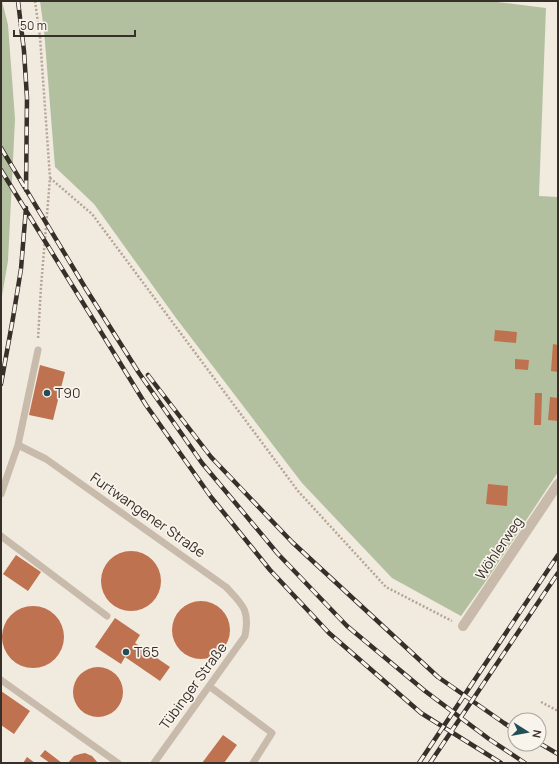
<svg xmlns="http://www.w3.org/2000/svg" width="559" height="764" viewBox="0 0 559 764" font-family="Manrope,sans-serif">
  <style>
    .green { fill: #b3c09f }
    .building { fill: #bf7250 }
    .lines { fill: none; stroke-linecap: round; stroke-linejoin: round }
    .path { stroke: #b5a595; stroke-width: 2.5; stroke-dasharray: 2 2; stroke-linecap: butt }
    .service { stroke: #c9bbab; stroke-width: 7 }
    .minor { stroke: #c9bbab; stroke-width: 10 }
    .rail-casing { stroke: #372f2a; stroke-width: 4.5 }
    .rail { stroke: #f9f4eb; stroke-width: 3; stroke-dasharray: 9; stroke-linecap: butt }
    .poi-dot { fill: #224f56; stroke: #f9f4eb; stroke-width: 1.5 }
    .labels { text-anchor: middle; stroke-width: 3.5; stroke-linejoin: round; paint-order: stroke }
    .poi-label { font-size: 14px; fill: #372f2a; stroke: #f9f4eb; text-anchor: start }
    .street-label { font-size: 14px; fill: #372f2a; stroke: #f9f4eb }
  </style>
  <rect width="100%" height="100%" fill="#f1eadf"/>
  <path class="green" d="M1,1H2L8,25L15,119L8,261L1,302Z
    M40,1H489L546,8L539,196L558,197V472L488,578L461,616L392,578L302,483L176,318L94,204L55,167L44,30Z"/>
  <path class="building" d="M495,330L517,332L516,343L494,341Z
    M553,344L558,345V372L551,371Z
    M515,359L529,360L528,370L515,369Z
    M40,365L65,372L53,420L29,415Z
    M535,393H542L541,425H534Z
    M550,397L558,398V421L548,420Z
    M488,484L508,486L507,506L486,504Z
    M101 581a30 30 0 1 1 60 0a30 30 0 1 1-60 0Z
    M16,555L41,572L28,591L3,574Z
    M172 630a29 29 0 1 1 58 0a29 29 0 1 1-58 0Z
    M2 637a31 31 0 1 1 62 0a31 31 0 1 1-62 0Z
    M115,618L140,635L135,643L170,667L160,681L125,657L121,664L95,647Z
    M73 692a25 25 0 1 1 50 0a25 25 0 1 1-50 0Z
    M1,691L30,711L14,734L1,725Z
    M223,735L237,745L224,763H202Z
    M45,750L62,763H50L40,756Z
    M85,753L92,756L98,763H68L74,756L80,754Z
    M27,757L35,763H23Z"/>
  <g class="lines">
    <path class="path" d="M35,1L40,37L50,178L41,287L38,339
      M50,178L92,214L298,491L386,587L452,621
      M541,702L558,711"/>
    <path class="service" d="M18,445L46,459L226,587C243,605 250,610 245,636L154,763
      M1,494L18,445L38,350
      M1,536L107,616
      M1,680L118,763
      M209,686L272,733L253,763"/>
    <path class="minor" d="M463,626L558,484"/>
    <g class="rail-casing">
      <path id="rail" d="M18,1L24,51L27,98L26,190
        M1,148L86,289L139,373L202,463L278,554L347,626L425,691L489,739L525,763
        M1,170L146,405L211,497L270,570L329,633L421,713L501,763
        M148,375L211,457L292,542L438,677L504,723L515,730
        M1,384L13,318L21,269L26,208
        M539,743L558,754
        M419,763L558,555
        M430,763L558,573"/>
    </g>
    <use href="#rail" class="rail"/>
  </g>
  <g class="poi-dot">
    <circle cx="47" cy="393" r="4"/>
    <circle cx="126" cy="652" r="4"/>
  </g>
  <g class="labels">
    <g class="poi-label">
      <text x="55" y="398">T90</text>
      <text x="134" y="657">T65</text>
    </g>
    <g class="street-label">
      <text transform="translate(148 515) rotate(35)" y="5">Furtwangener Straße</text>
      <text transform="translate(499 548) rotate(-56)" y="5">Wöhlerweg</text>
      <text transform="translate(193 686) rotate(-54)" y="5">Tübinger Straße</text>
    </g>
  </g>
  <rect width="559" height="764" fill="none" stroke="#372f2a" stroke-width="4"/>
  <g transform="translate(527 732) rotate(101)"><circle r="19" fill="#f9f4eb" stroke="#aba59e"/>
  <path d="M0-3L7 15L0 10L-7 15Z" fill="#224f56"/>
  <text y="-6" font-size="11" font-weight="bold" text-anchor="middle" fill="#372f2a">N</text>
  </g>
  <path d="M14 30v6h121v-6" fill="none" stroke="#372f2a" stroke-width="2"/>
  <text x="20" y="30" font-size="12" fill="#372f2a" stroke="#f9f4eb" stroke-width="3" paint-order="stroke">50 m</text>
</svg>
